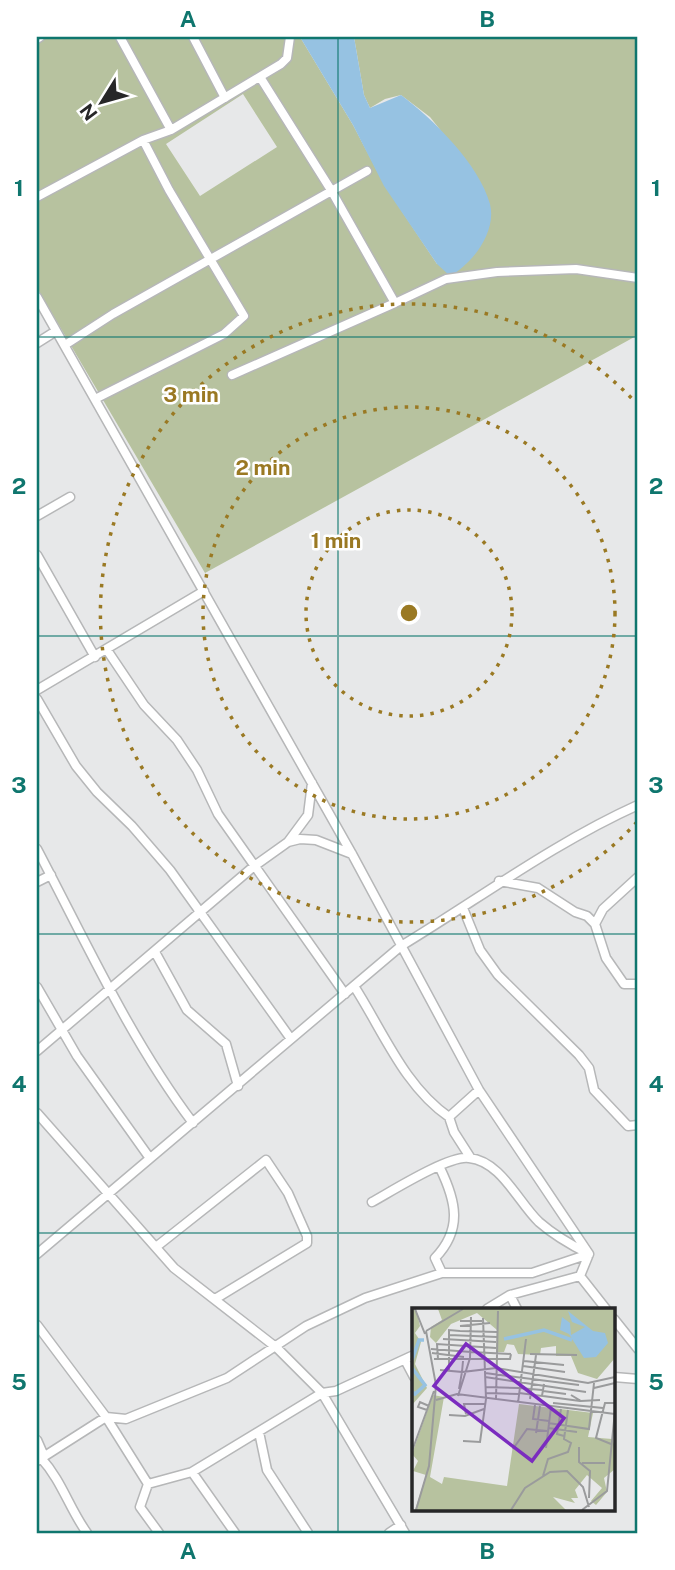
<svg xmlns="http://www.w3.org/2000/svg" width="675" height="1570" viewBox="0 0 675 1570" font-family="'Public Sans',sans-serif">
  <style>
    .green { fill: #b7c29f; fill-rule: evenodd }
    .water { fill: #96c2e2 }
    .lines { fill: none; stroke-linecap: round; stroke-linejoin: round }
    .street-casing { stroke: #b6b7b8; stroke-width: 11 }
    .street { stroke: #fff; stroke-width: 8 }
    .grid { fill: none; stroke: #0f766e; stroke-width: 2; stroke-opacity: 0.55 }
    .ring { fill: none; stroke: #9a7923; stroke-width: 3.5; stroke-dasharray: 3.5 7 }
    .inset-river { fill: none; stroke: #96c2e2; stroke-width: 3.5 }
    .inset-road { fill: none; stroke: #9a9b9c; stroke-width: 2 }
    .view { fill: #7b2cbf; fill-opacity: 0.15; stroke: #7b2cbf; stroke-width: 3.5 }
    .inset-edge { fill: none; stroke: #272728; stroke-width: 3.5 }
    .centre { fill: #9a7923; stroke: #fff; stroke-width: 3.5 }
    .ring-label { font-size: 21px; text-anchor: middle; font-weight: bold; fill: #9a7923; stroke: #fff; stroke-width: 5; stroke-linejoin: round; paint-order: stroke }
    .neatline { fill: none; stroke: #0f766e; stroke-width: 2.5 }
    .grid-label { font-size: 23px; text-anchor: middle; font-weight: bold; fill: #0f766e }
  </style>
  <rect width="100%" height="100%" fill="#e7e8e9"/>
  <path class="green" d="M37,37H300L353,125L385,186L437,264L476,175L430,117L401,95L385,99L370,108L364,95L354,37H638V335L205,573L37,288ZM243,94L277,147L200,196L166,144Z"/>
  <path class="water" d="M300,37H354L364,95L370,108L401,95C433,119 479,164 490,204C497,232 472,264 450,276L437,264L384,186L353,125Z"/>
  <g class="lines">
    <g class="street-casing">
      <path id="street" d="M120,37L171,130
        M193,37L225,98
        M37,39L40,37
        M260,77L331,190L395,303L446,279L497,272L576,269L638,278
        M37,197L143,140L171,130L281,64L287,58L290,37
        M37,297L352,854L479,1090L589,1254L580,1276L606,1309
        M37,343L56,331
        M65,345L113,314L367,171
        M232,375L395,303
        M95,399L224,334L244,316L169,190L143,140
        M37,516L70,497
        M37,555L95,657
        M107,650L144,705L177,740L197,770L218,814L345,994
        M37,690L204,591
        M37,699L76,766L97,792L132,826L170,870L291,1039
        M288,842L308,815L312,783
        M37,849C86,942 130,1039 193,1123
        M499,881L538,888L575,912L587,916L595,924L606,958L624,984H638
        M37,882L51,875
        M463,908L480,950L498,975L579,1055L589,1068L594,1090L628,1126L638,1125
        M595,924L603,909L638,877
        M155,952L187,1010L226,1044L238,1086
        M354,986C383,1031 404,1086 449,1117L479,1090
        M37,987L77,1056L149,1157
        M37,1051L253,867L288,842L300,839L316,840L352,854
        M37,1113L174,1268L277,1348L322,1393L192,1472
        M449,1117L454,1132L470,1157
        M440,1168C456,1201 463,1229 435,1258L442,1273
        M156,1247L266,1160L288,1193L307,1236V1243L215,1299
        M37,1254L401,946C480,898 554,843 638,805
        M510,1295L517,1309
        M487,1309L510,1295L580,1276
        M614,1319L638,1349
        M37,1325L106,1417L148,1484L192,1472L235,1533
        M405,1360L414,1377
        M614,1377L638,1379
        M259,1432L267,1470L308,1533
        M37,1440L44,1456
        M41,1458C62,1481 69,1508 87,1533
        M37,1461L106,1417L126,1419L227,1378L306,1326L365,1298L442,1273H532L589,1254C571,1245 555,1236 539,1222C518,1202 501,1161 469,1158C449,1155 392,1191 372,1202
        M148,1484L140,1507L159,1533
        M389,1533L401,1525
        M405,1533L322,1393L336,1391L414,1355"/>
    </g>
    <use href="#street" class="street"/>
  </g>
  <path class="grid" d="M338,37V1533M37,337H638M37,636H638M37,934H638M37,1233H638"/>
  <g class="ring">
    <circle cx="409" cy="613" r="103"/>
    <circle cx="409" cy="613" r="206"/>
    <path d="M637 822A309 309 0 1 1 637 404"/>
  </g>
  <g transform="translate(412 1308)">
    <rect width="203" height="203" fill="#e7e8e9"/>
    <path d="M0,1H4L8,18L3,25L9,34L3,56L15,80L0,97ZM26,1H203V50L185,71L166,65L159,48H144V38L129,40L128,47L106,46L102,37L95,36L92,44H84L85,22L65,5L39,16L24,35L18,29L19,19L30,12ZM21,87L32,89L18,169L30,176L32,169L95,178L107,96L181,105L176,129L200,131L203,139V161L192,170L195,184L184,197L179,193L190,180L175,167L163,182L166,190H159L163,195L141,189L154,202H3L14,167L1,163L6,153L0,146Z" fill="#b7c29f"/>
    <path d="M156,3L181,23L193,25L196,35L184,49L172,50L157,26L148,22L150,9L158,15L159,27L173,19L160,14Z" fill="#96c2e2"/>
    <path class="inset-river" d="M92,31L132,22L160,32M0,52L7,32H12M0,60L13,77L3,86L0,84"/>
    <path class="inset-road" d="M3,1L13,26M48,13H70M48,18L78,15M14,23L51,1M48,23L85,24M37,27L85,29M31,31L84,34M19,41L59,44M59,44L99,46M20,45L52,49M118,46L165,47M22,51H98L99,46M26,51L25,36L84,40M51,53L50,64L84,60L176,75L203,69M112,53L152,57M111,58L153,64M28,62L50,64L47,81M37,63V22L48,23M73,65L167,77M73,69L174,84M73,79L107,80M107,80L130,82M182,80L203,75M131,83L154,86M74,85L107,86M107,85L130,88L132,76M159,87L169,93L188,92M46,88L58,50L59,9M131,88L168,93M84,91L86,3M118,91L124,47M24,92L45,86L203,106M106,95L114,31M141,95L191,100M123,97L121,111L137,113M149,101L145,126L152,128M15,102L6,99L8,94L17,98M54,106L52,96H73M37,107L53,108L72,101M136,115L177,121L182,75M136,120L165,124M124,125L128,98M51,133L68,134L74,91L71,10M199,136L184,130L193,95H203M167,139V154L178,163L177,190M134,140L139,99M101,141L115,121L135,123M0,143L22,83M170,155H193M131,168L136,151L156,144L159,135L152,131L156,102M4,202L17,158L24,77L14,23M99,202L113,180L138,164L155,163L171,179L177,199M170,202L195,183L203,103"/>
    <path class="view" d="M54,36L152,110L120,153L22,78Z"/>
    <rect width="203" height="203" class="inset-edge"/>
  </g>
  <circle cx="409" cy="613" r="10" class="centre"/>
  <g class="ring-label">
    <text x="191" y="402">3 min</text>
    <text x="263" y="475">2 min</text>
    <text x="336" y="548">1 min</text>
  </g>
  <rect width="675" height="1570" fill="none" stroke="#ffffff" stroke-width="77"/>
  <g transform="translate(102 102) rotate(233)" stroke="#ffffff" stroke-width="5" paint-order="stroke">
  <path d="M0-5L12 26L0 18L-12 26Z" fill="#272728"/>
  <text y="-10" font-size="19" font-weight="bold" text-anchor="middle" fill="#272728">N</text>
  </g>
  <rect x="38" y="38" width="598" height="1494" class="neatline"/>
  <g class="grid-label">
    <text x="188" y="27">A</text>
    <text x="487" y="27">B</text>
    <text x="19" y="196">1</text>
    <text x="656" y="196">1</text>
    <text x="19" y="494">2</text>
    <text x="656" y="494">2</text>
    <text x="19" y="793">3</text>
    <text x="656" y="793">3</text>
    <text x="19" y="1092">4</text>
    <text x="656" y="1092">4</text>
    <text x="19" y="1390">5</text>
    <text x="656" y="1390">5</text>
    <text x="188" y="1559">A</text>
    <text x="487" y="1559">B</text>
  </g>
</svg>
